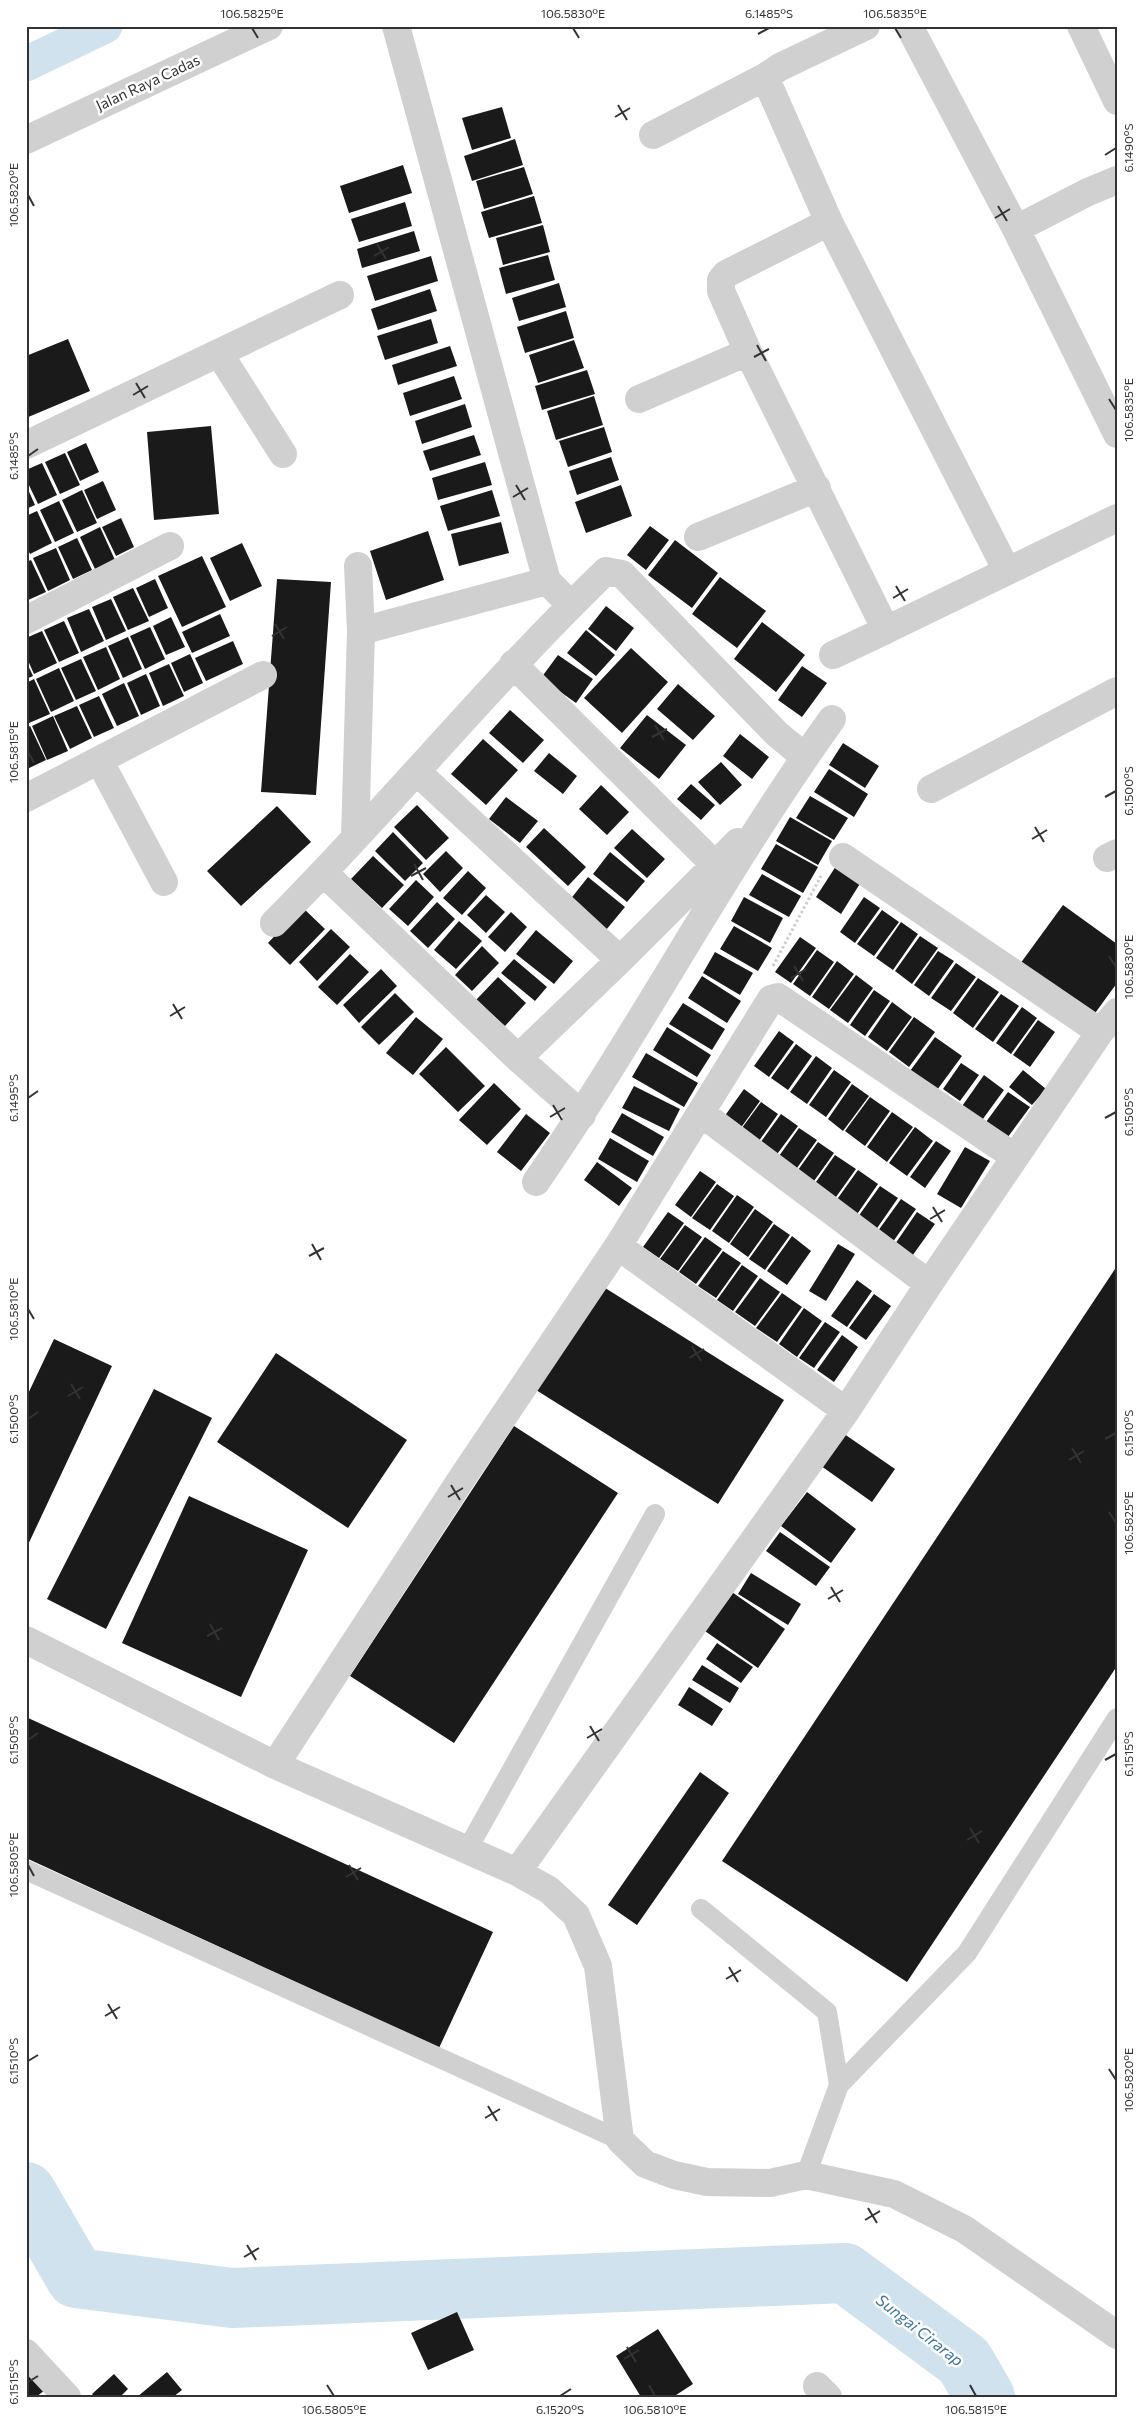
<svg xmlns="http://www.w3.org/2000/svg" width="1143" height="2423" viewBox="0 0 1143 2423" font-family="Commissioner,sans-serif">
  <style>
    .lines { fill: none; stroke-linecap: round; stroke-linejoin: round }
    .canal { stroke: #cfe2ee; stroke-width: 35 }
    .river { stroke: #cfe2ee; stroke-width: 60 }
    .building { fill: #1a1a1a }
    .path { stroke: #cdcdcd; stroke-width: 3; stroke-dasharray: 2.5 2.5; stroke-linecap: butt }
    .service { stroke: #d0d0d0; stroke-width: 20 }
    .minor { stroke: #d0d0d0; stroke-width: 28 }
    .tertiary { stroke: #d0d0d0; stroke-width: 28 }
    .ticks { fill: none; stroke: #333; stroke-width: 2 }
    .labels { text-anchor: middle; stroke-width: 5; stroke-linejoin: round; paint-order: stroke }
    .street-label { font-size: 15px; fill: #333; stroke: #fff }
    .water-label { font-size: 16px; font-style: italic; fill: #3f7597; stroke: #fff }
    .neatline { fill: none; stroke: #333; stroke-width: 2 }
    .ticks-label { font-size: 12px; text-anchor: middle; fill: #333 }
  </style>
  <rect width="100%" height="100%" fill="#fff"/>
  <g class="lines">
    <path class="canal" d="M26,64L105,26"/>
    <path class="river" d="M26,2192L76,2278L232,2298L845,2273L964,2361L985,2397"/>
  </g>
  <path class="building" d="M502,107L511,138L472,150L462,118Z
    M515,139L523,165L472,181L464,156Z
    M403,165L412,193L349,213L340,186Z
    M524,167L533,194L484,209L476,181Z
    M534,196L542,223L489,238L481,212Z
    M405,202L412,226L359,242L351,219Z
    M543,225L550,252L503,265L496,238Z
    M414,231L420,251L362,268L357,249Z
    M548,255L555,280L506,294L499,268Z
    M431,256L438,281L375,301L367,276Z
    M559,283L566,307L519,321L512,298Z
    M430,289L437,311L378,330L371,309Z
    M566,311L574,338L525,353L517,327Z
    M431,319L438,343L385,360L377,336Z
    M68,339L90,391L26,418V356Z
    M574,340L584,368L538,383L529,355Z
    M450,346L457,366L398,385L392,365Z
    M587,370L595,394L542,410L535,386Z
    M454,376L462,399L410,416L403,393Z
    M594,396L603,425L556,440L547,411Z
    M465,404L472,427L422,444L415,421Z
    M211,426L219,514L154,520L147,432Z
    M604,427L612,452L568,467L559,441Z
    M474,435L481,455L430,471L423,451Z
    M86,443L99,472L80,481L67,452Z
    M65,453L80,485L60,494L45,462Z
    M611,457L619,480L577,495L569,471Z
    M485,462L492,485L438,500L432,478Z
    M42,463L57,495L38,504L26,479V470Z
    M103,481L116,510L97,519L84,490Z
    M26,485L35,505L26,509Z
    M621,485L632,516L586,533L575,502Z
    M82,490L97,523L77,532L62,500Z
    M492,490L500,516L448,531L440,506Z
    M59,501L74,533L55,542L40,510Z
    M37,511L52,543L30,554L26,546V516Z
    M121,518L134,547L116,556L102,527Z
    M501,522L509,553L459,566L451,534Z
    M650,526L669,540L646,570L627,555Z
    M100,527L115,560L95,569L80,537Z
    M428,531L444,580L386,600L370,551Z
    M77,538L92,570L73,579L58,547Z
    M675,540L718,573L692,608L648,575Z
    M242,543L262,586L230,601L210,558Z
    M56,548L70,580L48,591L33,558Z
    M202,556L226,607L182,627L158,576Z
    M31,560L46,592L26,601V562Z
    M720,577L766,611L737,648L692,614Z
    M155,579L168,608L149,617L136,588Z
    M277,579L331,582L316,795L261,792Z
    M133,588L149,621L128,630L113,597Z
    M111,599L126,631L106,640L92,607Z
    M606,606L634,628L616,651L588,629Z
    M89,609L104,641L81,652L67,618Z
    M220,614L230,636L192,653L182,632Z
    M171,617L185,647L166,655L153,626Z
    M64,621L79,653L59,662L44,630Z
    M762,622L805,655L776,692L734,659Z
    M150,627L165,659L145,669L130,636Z
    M586,630L615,655L596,676L567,653Z
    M42,631L57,663L34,674L26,656V638Z
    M128,637L142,669L123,678L108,646Z
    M233,641L243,664L206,681L195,658Z
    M106,647L120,679L98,690L83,657Z
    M631,648L668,682L622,733L584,698Z
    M190,654L203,683L184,692L171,663Z
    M558,655L593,679L576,703L541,678Z
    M81,659L96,691L76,700L61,668Z
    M26,661L33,676L26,679Z
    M169,664L184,696L163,706L149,673Z
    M802,666L827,683L802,717L778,700Z
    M59,668L74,701L51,712L36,679Z
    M146,674L160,706L141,715L127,683Z
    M34,679L50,714L29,723L26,716V683Z
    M124,683L139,716L117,726L102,694Z
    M678,684L715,716L693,740L657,709Z
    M99,696L114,728L94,737L79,705Z
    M77,706L92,738L70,749L54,716Z
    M510,710L544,740L523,763L489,733Z
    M647,715L686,745L659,779L620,748Z
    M53,716L68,751L47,760L32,726Z
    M30,726L46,760L27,769L26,728Z
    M740,734L769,757L752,779L723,756Z
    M483,739L518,770L486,805L451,774Z
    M843,743L879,766L865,788L829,765Z
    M549,753L577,776L563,794L534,771Z
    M721,762L742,785L720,805L698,782Z
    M829,769L868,794L854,817L814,792Z
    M691,784L715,805L701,820L677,799Z
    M601,785L629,812L607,835L579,809Z
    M810,796L848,818L834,840L796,818Z
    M506,797L538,821L520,843L489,819Z
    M417,805L449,838L426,860L394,827Z
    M277,806L311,842L241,906L207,871Z
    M790,817L832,841L818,865L776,841Z
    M544,828L586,867L568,886L526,847Z
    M632,829L665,859L647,878L614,848Z
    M393,832L423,863L405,881L375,851Z
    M776,844L818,867L803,893L761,869Z
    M446,851L463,868L440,892L423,874Z
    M610,852L645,881L627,902L593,874Z
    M373,856L404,885L382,908L351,879Z
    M836,866L861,882L841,914L816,897Z
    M468,871L486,888L462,915L443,898Z
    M762,874L801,896L789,917L749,895Z
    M588,877L625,907L606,930L569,901Z
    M416,880L434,897L408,926L389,909Z
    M486,895L505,912L486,933L467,915Z
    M744,897L783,918L770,943L731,921Z
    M864,897L880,908L855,943L840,932Z
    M437,902L455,919L428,948L410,931Z
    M1063,905L1117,944V983L1093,1016L1020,964Z
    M302,907L325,929L290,965L268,943Z
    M882,910L899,922L874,956L857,944Z
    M511,912L527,927L505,952L488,937Z
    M459,921L482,941L456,969L434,950Z
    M901,922L918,934L893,970L876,958Z
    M734,926L772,948L758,971L720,949Z
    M331,929L350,947L317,981L299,962Z
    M536,930L573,961L554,984L516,954Z
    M920,936L938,948L912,984L895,971Z
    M800,937L816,948L791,983L775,972Z
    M482,946L499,963L472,991L455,975Z
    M817,950L834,962L810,996L793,984Z
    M938,951L954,961L929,996L914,985Z
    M715,952L753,973L740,995L703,973Z
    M350,954L369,972L337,1005L318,987Z
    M514,959L547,987L535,1001L501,973Z
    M837,961L854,974L829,1009L812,997Z
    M956,963L976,977L951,1011L931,998Z
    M381,969L397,986L359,1023L343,1005Z
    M856,975L873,988L848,1023L830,1010Z
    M702,976L741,1001L727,1023L688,998Z
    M498,977L526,1003L505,1026L476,1000Z
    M978,978L999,992L973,1028L953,1013Z
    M874,990L890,1001L865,1036L850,1025Z
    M395,993L414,1012L379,1045L361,1027Z
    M1001,994L1019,1006L993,1042L975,1029Z
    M892,1002L912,1017L887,1051L868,1037Z
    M683,1003L725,1029L712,1050L669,1024Z
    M1022,1007L1037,1018L1011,1054L996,1043Z
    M416,1017L443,1039L413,1075L386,1053Z
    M914,1017L935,1032L909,1067L889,1052Z
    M1038,1020L1055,1032L1030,1067L1013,1055Z
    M667,1027L711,1055L697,1077L653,1050Z
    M779,1031L794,1042L769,1077L754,1066Z
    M935,1037L962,1056L937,1090L910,1071Z
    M796,1044L812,1056L788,1090L771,1078Z
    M446,1047L485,1086L458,1112L419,1074Z
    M646,1053L698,1083L684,1107L632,1077Z
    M816,1056L832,1068L807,1104L790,1092Z
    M961,1063L979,1075L960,1101L943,1089Z
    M834,1070L851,1082L826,1117L809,1105Z
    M1023,1070L1046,1089L1032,1105L1009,1087Z
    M984,1075L1004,1090L980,1123L960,1109Z
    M494,1083L521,1109L487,1145L459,1120Z
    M852,1084L869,1096L843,1131L828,1119Z
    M634,1086L680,1109L669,1131L622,1108Z
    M744,1089L760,1101L735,1136L719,1124Z
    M1008,1092L1030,1107L1005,1141L983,1126Z
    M870,1097L890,1111L865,1146L845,1131Z
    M761,1102L778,1114L754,1148L736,1136Z
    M892,1112L913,1127L887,1162L867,1147Z
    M622,1113L664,1137L653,1156L611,1132Z
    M526,1114L550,1133L521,1171L497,1152Z
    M781,1114L798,1126L772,1161L755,1150Z
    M915,1127L933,1141L907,1176L889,1163Z
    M799,1128L817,1140L792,1175L774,1163Z
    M610,1138L649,1161L637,1182L598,1159Z
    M936,1141L951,1151L925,1188L910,1177Z
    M818,1142L834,1153L809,1188L793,1177Z
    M965,1147L990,1161L961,1208L937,1194Z
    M835,1155L856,1169L831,1204L811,1189Z
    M597,1162L632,1188L619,1206L584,1180Z
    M858,1170L878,1184L853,1220L833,1205Z
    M700,1171L716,1182L691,1217L675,1205Z
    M717,1184L734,1196L710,1230L692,1218Z
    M880,1186L898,1198L873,1234L855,1221Z
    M737,1195L754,1207L729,1243L712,1231Z
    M901,1199L916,1209L890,1246L875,1235Z
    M755,1209L773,1222L748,1257L730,1244Z
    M668,1212L684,1223L659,1258L643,1247Z
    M917,1212L935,1224L910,1259L893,1247Z
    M774,1224L790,1235L765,1270L749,1259Z
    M685,1225L702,1237L678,1271L660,1259Z
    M792,1236L811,1251L787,1285L767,1271Z
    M705,1237L722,1249L696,1284L679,1272Z
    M838,1244L855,1254L826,1301L809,1291Z
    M723,1251L741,1263L716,1298L698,1286Z
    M742,1265L758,1276L733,1311L717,1300Z
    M1117,1266V1666L907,1982L722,1861Z
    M760,1278L780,1292L755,1326L735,1312Z
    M857,1280L872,1291L847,1327L831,1316Z
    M602,1286L784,1400L718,1504L536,1390Z
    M782,1293L802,1307L777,1342L756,1328Z
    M874,1294L891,1306L866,1340L849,1328Z
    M804,1308L822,1321L797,1357L779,1344Z
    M825,1322L840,1332L814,1368L799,1358Z
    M842,1335L858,1347L834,1382L817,1370Z
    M54,1339L112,1366L26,1549V1398Z
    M276,1353L407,1440L348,1528L217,1442Z
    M154,1389L212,1418L106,1629L47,1599Z
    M514,1426L618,1493L454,1743L350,1676Z
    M837,1429L895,1469L872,1502L814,1461Z
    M807,1492L856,1529L831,1563L781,1526Z
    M189,1496L308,1550L241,1697L122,1643Z
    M780,1532L830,1567L816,1586L766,1551Z
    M751,1573L801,1604L788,1625L738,1594Z
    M729,1590L785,1629L758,1668L702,1629Z
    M717,1643L753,1667L741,1683L706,1659Z
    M702,1665L739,1688L730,1703L692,1680Z
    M689,1687L723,1709L712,1726L678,1705Z
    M26,1717L493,1932L439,2048L26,1858Z
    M700,1772L729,1793L637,1925L608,1905Z
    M457,2312L474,2350L428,2370L411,2333Z
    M658,2329L693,2384L673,2397H641L616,2356Z
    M26,2366L45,2390L36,2397H26Z
    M167,2372L182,2390L173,2397H137Z
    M114,2374L128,2389L120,2397H95L92,2394Z"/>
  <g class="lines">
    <path class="path" d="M773,966L821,876"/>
    <path class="service" d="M467,1850L655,1514
      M26,1870L620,2140
      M701,1909L827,2012L839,2085L806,2175
      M839,2085L967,1953L1117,1718"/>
    <path class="minor" d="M396,26L547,581L571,605
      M866,26L780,67L765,77L829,222L1007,571
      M909,26L1016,229L1117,434
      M1081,26L1117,101
      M653,135L765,77
      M829,222L726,274L721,280V291L748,352L886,630L1117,518
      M1016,229L1088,192L1117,180
      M219,353L283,454
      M639,399L748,352
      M26,445L340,295
      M698,537L817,488
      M358,566L361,631
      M26,620L170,546
      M833,655L886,630
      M513,664L714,864
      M99,760L164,882
      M417,772L620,960
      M931,789L1117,691
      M26,798L263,675
      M355,837L361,631L547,581
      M843,857L1100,1032
      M1107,858L1117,853
      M324,873L518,1058L582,1115
      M274,923C388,809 490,683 606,571L622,574L777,734L805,757
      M518,1058L620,960L738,842
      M701,1113L929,1284
      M536,1182C640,1031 725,868 832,719
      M618,1246L846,1411
      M26,1640L275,1765L517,1872L549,1890L576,1915L598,1966L620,2140L645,2164L674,2175L707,2182L770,2183L806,2175L894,2194L964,2229L1117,2335
      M275,1765L462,1478L618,1246L771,999L778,997L1015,1157
      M517,1872L846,1411L929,1284L1100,1032L1117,1012
      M26,2353L67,2397
      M817,2386L828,2397"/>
    <path class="tertiary" d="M26,140L269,26"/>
  </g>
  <path class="ticks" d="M252,28L258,38M573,28L579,38M895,28L901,38M758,34L769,28M618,105L627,120M615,117L630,108M1105,155L1116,148M28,195L34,206M998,206L1007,221M995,218L1010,209M377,244L386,259M374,256L389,247M757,345L766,361M754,357L769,349M136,383L145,398M133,395L148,386M1109,399L1116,410M28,456L38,449M516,485L525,500M513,497L528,488M896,586L905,601M893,598L908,589M275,624L284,639M272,636L287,627M655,725L664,740M652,737L667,729M28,752L34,763M1105,797L1116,791M1035,827L1044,842M1032,839L1047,830M414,864L423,880M411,876L426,868M1109,956L1116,967M794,966L803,981M791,978L806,969M173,1004L182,1019M170,1016L185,1007M28,1098L38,1091M553,1105L562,1120M550,1117L565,1108M1105,1118L1116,1112M933,1207L942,1222M930,1219L945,1210M312,1244L321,1260M309,1256L324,1248M28,1309L34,1319M692,1346L701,1361M689,1358L704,1349M71,1384L80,1399M68,1396L83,1387M28,1419L38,1412M1105,1439L1116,1433M1072,1448L1081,1463M1069,1460L1084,1451M451,1485L460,1500M448,1497L463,1488M1109,1512L1116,1523M831,1587L840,1602M828,1599L843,1590M210,1624L219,1640M207,1636L222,1628M590,1726L599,1741M587,1738L602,1729M28,1740L38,1733M1105,1760L1116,1754M970,1828L979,1843M967,1840L982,1831M28,1865L34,1876M349,1865L358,1880M346,1877L361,1868M729,1967L738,1982M726,1979L741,1970M108,2004L117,2019M105,2016L120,2007M28,2061L38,2055M1109,2069L1116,2080M488,2106L497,2121M485,2118L500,2109M868,2208L877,2223M865,2220L880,2211M247,2245L256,2260M244,2257L259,2248M627,2347L636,2362M624,2359L639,2350M28,2382L38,2376M327,2385L334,2396M649,2385L655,2396M970,2385L976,2396M560,2396L571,2389"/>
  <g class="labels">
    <g class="street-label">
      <text transform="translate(148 83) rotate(-25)" y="5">Jalan Raya Cadas</text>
    </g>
    <g class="water-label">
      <text transform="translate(920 2330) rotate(38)" y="6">Sungai Cirarap</text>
    </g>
  </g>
  <rect width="1143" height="2423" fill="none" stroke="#ffffff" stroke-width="55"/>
  <rect x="28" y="28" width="1088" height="2368" class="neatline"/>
  <g class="ticks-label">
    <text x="252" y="18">106.5825°E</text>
    <text x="573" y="18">106.5830°E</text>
    <text x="769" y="18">6.1485°S</text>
    <text x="895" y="18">106.5835°E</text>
    <text transform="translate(1129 148) rotate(-90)" y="4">6.1490°S</text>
    <text transform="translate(14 195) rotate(-90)" y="4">106.5820°E</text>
    <text transform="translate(1129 410) rotate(-90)" y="4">106.5835°E</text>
    <text transform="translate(14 456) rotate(-90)" y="4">6.1485°S</text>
    <text transform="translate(14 752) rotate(-90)" y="4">106.5815°E</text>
    <text transform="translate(1129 791) rotate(-90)" y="4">6.1500°S</text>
    <text transform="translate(1129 967) rotate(-90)" y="4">106.5830°E</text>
    <text transform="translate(14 1098) rotate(-90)" y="4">6.1495°S</text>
    <text transform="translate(1129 1112) rotate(-90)" y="4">6.1505°S</text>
    <text transform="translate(14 1309) rotate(-90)" y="4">106.5810°E</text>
    <text transform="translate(14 1419) rotate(-90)" y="4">6.1500°S</text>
    <text transform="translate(1129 1433) rotate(-90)" y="4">6.1510°S</text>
    <text transform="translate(1129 1523) rotate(-90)" y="4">106.5825°E</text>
    <text transform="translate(14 1740) rotate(-90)" y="4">6.1505°S</text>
    <text transform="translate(1129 1754) rotate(-90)" y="4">6.1515°S</text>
    <text transform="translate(14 1865) rotate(-90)" y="4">106.5805°E</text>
    <text transform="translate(14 2061) rotate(-90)" y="4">6.1510°S</text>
    <text transform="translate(1129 2080) rotate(-90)" y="4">106.5820°E</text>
    <text transform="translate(14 2382) rotate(-90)" y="4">6.1515°S</text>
    <text x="334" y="2414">106.5805°E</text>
    <text x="560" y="2414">6.1520°S</text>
    <text x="655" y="2414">106.5810°E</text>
    <text x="976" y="2414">106.5815°E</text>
  </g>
</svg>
